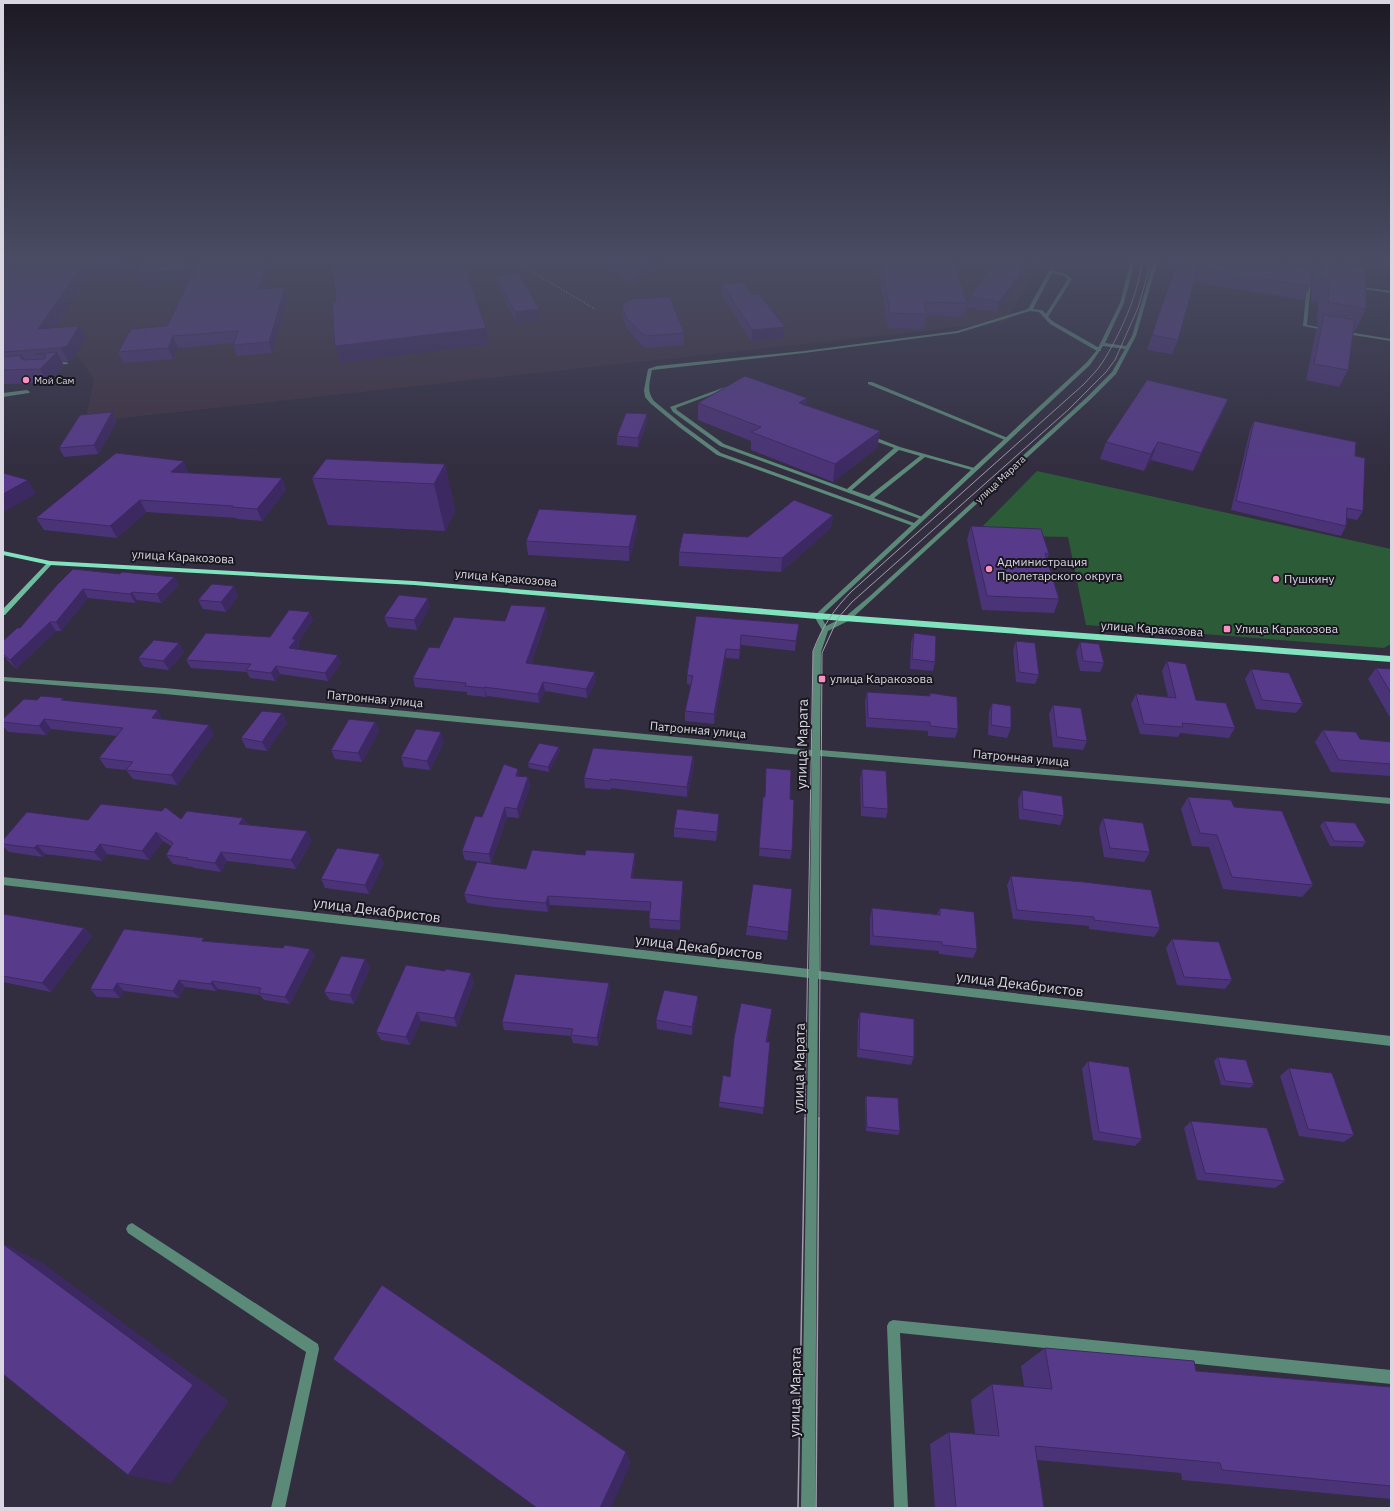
<svg xmlns="http://www.w3.org/2000/svg" width="1394" height="1511" viewBox="0 0 1394 1511" font-family="'IBM Plex Sans',sans-serif">
  <style>
    .industrial { fill: #3f3342 }
    .green { fill: #2c5b37 }
    .lines { fill: none; stroke-linecap: round; stroke-linejoin: round }
    .lane { fill: #5c8a78; fill-rule: evenodd }
    .street { fill: #5c8a78; fill-rule: evenodd }
    .secondary { fill: #71bc9f; fill-rule: evenodd }
    .primary { fill: #80e3be; fill-rule: evenodd }
    .tram-far1 { stroke: #a29eac; stroke-width: 1 }
    .tram { stroke: #a29eac; stroke-width: 1.5 }
    .rail { stroke: #a29eac; stroke-width: 1.5; stroke-dasharray: 1 2; stroke-linecap: butt }
    .wall { fill: #4b3377 }
    .shaded-wall { fill: #3d2961 }
    .building { fill: #573b8a; stroke: #3d2961 }
    .poi-dot { fill: #fc8fc2; stroke: #19171f; stroke-width: 1.5 }
    .labels { text-anchor: middle; stroke-width: 4; stroke-linejoin: round; paint-order: stroke }
    .far-poi-label { font-size: 10px; fill: #d9d6e2; stroke: #19171f; text-anchor: start }
    .far-street-label { font-size: 10px; fill: #d9d6e2; stroke: #19171f }
    .street-label { font-size: 12px; fill: #d9d6e2; stroke: #19171f }
    .poi-label { font-size: 12px; fill: #d9d6e2; stroke: #19171f; text-anchor: start }
    .near-street-label { font-size: 14px; fill: #d9d6e2; stroke: #19171f }
  </style>
  <rect width="100%" height="100%" fill="#322d3f"/>
  <path class="industrial" d="M3,260H1041L1006,322L85,422L94,379L78,357L3,362Z"/>
  <path class="green" d="M1037,471L1391,549V644L1384,648L1086,625L1068,537L974,535Z"/>
  <g class="lines">
    <path class="lane" d="M1309,260H1313L1307,325L1329,329V331L1303,326Z
      M1051,270L1066,274L1072,279L1048,317L1054,322L1101,349V351H1097L1050,324L1039,312L1030,311L958,333L804,353L652,370C650,381 646,391 654,401L683,425L721,453L917,524V526H913L717,455L679,427L650,403L645,397L644,390L648,369L657,366L804,351L957,331L1028,309L1049,271ZM1052,273L1064,276L1068,279L1046,314L1042,310L1033,309Z
      M1342,331L1391,339V341L1340,333V331Z
      M66,362L68,363V364L52,365L50,364L52,363Z
      M868,382H872L1010,439L1005,440L868,384Z
      M728,386L732,387L676,408L677,410L724,444L847,489L894,448L867,438L866,437L869,435L900,447L978,469L975,471L925,457L874,498L925,518L924,519H920L720,446L673,412L670,407ZM899,450L920,456L869,496L852,490Z
      M27,390L30,392L29,393L3,397V393Z
      M132,1223L318,1344L319,1349L285,1508H271L306,1352L128,1233L126,1229L128,1225Z
      M893,1320L1391,1370V1384L900,1333L908,1508H894L887,1326L889,1322Z"/>
    <path class="street" d="M1131,260H1135L1124,303L1105,343L1126,346L1132,336L1154,260H1158L1136,336L1116,374L1091,399L874,598L850,620L828,631L821,652L820,750L1391,798V804L820,756L819,971L1391,1036V1046L818,979L815,1508H801L809,978L3,885V877L809,969L812,756L165,694L3,681V677L165,688L812,750L813,652L822,630L814,616L1086,363L1097,350L1120,303ZM1103,346L1125,349L1112,372L1087,397L870,596L846,616L826,626L821,616L1090,365Z
      M1167,260H1176L1190,263L1188,264Z
      M1355,286L1391,291V293L1356,288Z"/>
    <path class="secondary" d="M50,561L53,563L52,564L5,615H3V609L48,562Z"/>
    <path class="primary" d="M3,551L50,561L414,581L817,613L1391,656V662L817,619L414,585L50,565L3,555Z"/>
    <path class="tram-far1" d="M805,1119L813,651C822,627 834,609 852,591L1084,384C1090,377 1097,371 1102,363C1120,335 1139,293 1142,260
      M819,1119L822,653L838,618L852,602L1068,410L1106,372L1115,360L1138,308L1149,269V260"/>
    <path class="tram" d="M798,1508L805,1118
      M816,1508L819,1118"/>
    <path class="rail" d="M512,260L595,309"/>
  </g>
  <path class="wall" d="M13,260H199L198,263L236,260H270L272,267L265,288L285,287L288,298L272,353L237,356L233,345L234,343L178,348L173,359L123,363L118,352L167,326L188,282L143,286L138,275L87,279L55,328L79,326L86,339L73,359L68,361L61,362L64,366L47,383L3,384V272Z
    M602,260H661L635,284L628,283Z
    M877,260H953L967,303L964,317L926,316L924,329L888,328Z
    M1034,260L997,312L967,307L970,296Z
    M1178,260H1314L1310,268V286L1304,300L1194,282L1178,340L1172,354L1147,350Z
    M1318,260H1362L1361,267L1366,309L1355,331H1353L1348,370L1339,387L1306,380L1316,331L1319,325H1317L1318,302L1311,301L1312,283L1314,278H1313L1314,269Z
    M496,276L540,320L517,323L498,287Z
    M722,284L752,295L784,338L751,341L721,294Z
    M622,304L684,333V345L647,348L642,346L627,329L623,316Z
    M807,398L806,405L880,431L877,448L833,482L751,450V441L698,420V403Z
    M1228,399L1221,416L1193,471L1151,460L1144,471L1100,459L1106,442Z
    M117,421L98,454L64,457L59,448Z
    M1254,421L1355,456L1363,511L1357,520L1347,518L1346,526L1341,536L1231,510L1250,430Z
    M647,423L638,447L617,445V436Z
    M445,464L455,511L445,531L328,525L312,478Z
    M189,473L282,478L286,490L262,521L237,519L236,518L146,512L117,538L44,530L36,518Z
    M833,515L831,528L781,572L679,566V552L748,537Z
    M971,526L1049,554L1047,560L1059,599L1054,613L982,610L967,540Z
    M638,528L629,561L528,555L526,541Z
    M120,574L174,577L179,585L161,603L137,600L135,603L88,598L61,631H56L16,669L7,660L5,657H3V641L20,628L57,585Z
    M234,586L238,596L226,612L203,609L198,600Z
    M430,607L417,630L388,627L384,617Z
    M546,607L547,616L531,664L596,681L587,698L545,691L539,703L487,696L486,697L467,695V692L415,687L413,678L439,648L505,621Z
    M696,616L799,624L795,651L741,645L739,659L726,658L714,724L685,721V711L691,685L687,684V675Z
    M313,620L298,643L299,647L298,649L341,663L328,681L280,674L275,681L250,678L247,672L191,668L186,660L270,637Z
    M914,633L935,662L933,671L910,669L911,643Z
    M1016,641L1039,675L1035,684L1016,682L1013,650Z
    M1080,642L1104,663L1100,672L1080,671L1076,652Z
    M179,643L184,652L169,670L144,667L138,658Z
    M1167,661L1196,700L1235,728L1229,738L1180,733L1178,737L1140,734L1131,704L1136,694L1168,697L1162,671Z
    M1376,668L1391,669V716H1389L1368,679Z
    M1251,669L1303,704L1296,713L1256,709L1245,679Z
    M867,692L929,696L930,693L958,729L955,738L928,736V731L866,727L865,701Z
    M63,698L64,700L163,719L214,734L177,785L133,779L126,770L106,768L99,758L117,736L51,729L46,735L8,732L3,726V719L37,700Z
    M992,703L1011,728L1007,738L988,735L989,712Z
    M1053,705L1087,741L1083,750L1053,747L1049,714Z
    M282,713L287,723L267,751L246,748L241,738Z
    M375,722L379,731L362,762L335,759L331,750Z
    M1323,730L1360,739L1391,742V776L1331,772L1315,742Z
    M444,742L430,770L404,767L401,757Z
    M559,747L560,751L549,772L529,768L528,763Z
    M693,756L694,766L687,797L611,788V790L585,788L584,778Z
    M518,769L519,776L528,777L530,787L519,818L507,817L491,863L465,860L462,851L482,817Z
    M862,769L888,809L886,818L861,816L860,779Z
    M1022,790L1064,816L1060,825L1019,819L1018,800Z
    M763,797L790,799L792,851L790,859L759,856Z
    M1188,797L1234,807L1313,885L1302,897L1223,889L1209,847L1192,846L1181,809Z
    M243,818L247,824L312,840L296,869L227,861L221,872L194,868L193,867L173,864L166,855L171,846L163,841L149,860L107,854L102,861L45,854L43,857L9,852L3,846V840L88,820Z
    M1103,818L1150,852L1144,862L1104,857L1099,828Z
    M1324,821L1366,842L1362,847L1330,846L1320,826Z
    M719,823L716,841L674,837V828Z
    M635,862L633,878L683,881V890L680,930L650,928L649,919L650,911L550,905L548,912L494,907L467,903L464,894L526,869Z
    M384,863L369,894L325,888L321,879Z
    M1011,876L1160,928L1154,937L1089,929V926L1013,919L1007,885Z
    M872,908L937,914L940,908L977,949L973,958L939,954V951L870,945V917Z
    M3,914L84,928L92,936L51,992L3,982Z
    M747,926L788,932L787,940L746,935Z
    M1172,939L1232,980L1225,989L1177,985L1166,948Z
    M206,941L283,948L310,949L315,956L290,1004L264,1000L260,995L218,989L216,991L185,987L179,998L124,991L120,998L97,997L90,989Z
    M365,959L370,968L354,1004L330,1000L324,992Z
    M445,971L474,982L457,1027L421,1021L410,1045L381,1040L376,1032Z
    M609,983L610,992L598,1046L573,1043L571,1036L504,1030L502,1022Z
    M698,996V1004L692,1035L657,1029L656,1020Z
    M772,1009L767,1042L763,1114L719,1107V1102L730,1077Z
    M860,1012L914,1057L911,1065L857,1057L858,1020Z
    M1218,1057L1254,1084L1250,1088L1221,1085L1214,1061Z
    M1088,1061L1142,1139L1135,1146L1093,1140L1082,1069Z
    M1289,1068L1354,1135L1344,1142L1299,1136L1280,1076Z
    M866,1096L900,1131L898,1135L866,1131L865,1099Z
    M1191,1121L1285,1181L1275,1188L1197,1180L1184,1128Z
    M1045,1348L1196,1371L1391,1387V1499L1182,1480L1181,1473L1037,1460L1044,1508H935L930,1444L949,1432L975,1434L971,1400L992,1384L1024,1386L1021,1366Z"/>
  <path class="shaded-wall" d="M190,260H199L191,282L143,286L138,275L87,279L45,342L38,329L81,267L144,262Z
    M268,260H270L272,267L262,299L258,289Z
    M651,260H661L635,284V275Z
    M1030,260H1034L997,312L999,302Z
    M285,287L288,298L272,353L269,342Z
    M539,309L540,320L517,323L515,312Z
    M79,326L86,339L73,359L68,361L61,348Z
    M785,327L784,338L751,341L752,330Z
    M486,328L489,344L340,363L335,346Z
    M173,336L178,348L173,359L168,348Z
    M57,352L64,366L47,383L40,369Z
    M22,355L30,369L20,358Z
    M807,398L806,415L799,403Z
    M1228,399L1221,416L1193,471L1201,453Z
    M112,412L117,421L98,454L94,445Z
    M647,414V423L638,447V438Z
    M880,431L877,448L833,482L835,464Z
    M1158,442L1151,460L1144,471L1151,454Z
    M184,461L189,473L171,472Z
    M445,464L455,511L445,531L434,484Z
    M282,478L286,490L262,521L257,509Z
    M28,480L36,494L3,512V494Z
    M140,500L146,512L117,538L110,526Z
    M637,515L638,528L629,561V547Z
    M833,515L831,528L781,572L782,558Z
    M174,577L179,585L161,603L157,594Z
    M234,586L238,596L226,612L221,602Z
    M83,589L88,598L61,631L56,622Z
    M132,592L137,600L135,603L130,594Z
    M428,598L430,607L417,630L414,620Z
    M546,607L547,616L528,672L526,663Z
    M310,612L313,620L298,643L299,647L293,656L289,648L292,639Z
    M50,622L56,631L16,669L10,660Z
    M799,624L798,634L795,651L796,641Z
    M741,635V645L739,659L740,650Z
    M179,643L184,652L169,670L163,661Z
    M726,649V658L714,724V714Z
    M338,655L341,663L328,681L325,673Z
    M276,666L280,674L275,681L271,673Z
    M595,672L596,681L587,698L586,689Z
    M543,682L545,691L539,703L538,694Z
    M484,687L487,696L486,697L484,688Z
    M158,710L163,720L152,718Z
    M282,713L287,723L267,751L262,742Z
    M44,719L51,729L46,735L39,726Z
    M375,722L379,731L362,762L358,753Z
    M209,725L214,734L177,785L171,775Z
    M441,732L444,742L430,770L427,761Z
    M559,747L560,751L549,772L548,767Z
    M693,756L694,766L687,797V787Z
    M518,769L520,778L516,776Z
    M528,777L530,787L519,818L517,809Z
    M505,807L507,817L491,863L489,854Z
    M719,814V823L716,841Z
    M243,818L248,827L239,824Z
    M307,831L312,840L296,869L291,860Z
    M156,832L163,841L149,860L142,851Z
    M100,844L107,854L102,861L94,852Z
    M37,845L45,854L43,857L34,848Z
    M221,852L227,861L221,872L215,863Z
    M635,853V862L632,887L631,878Z
    M380,854L384,863L369,894L365,885Z
    M683,881V890L680,930V921Z
    M548,896L550,905L548,912L546,903Z
    M84,928L92,936L51,992L42,983Z
    M310,949L315,956L290,1004L285,997Z
    M365,959L370,968L354,1004L350,995Z
    M471,973L474,982L457,1027L454,1018Z
    M179,980L185,987L179,998L173,991Z
    M212,981L218,989L216,991L211,984Z
    M117,983L124,991L120,998L113,990Z
    M609,983L610,992L598,1046L597,1038Z
    M698,996V1004L692,1035V1027Z
    M417,1012L421,1021L410,1045L406,1037Z
    M3,1243L44,1264L229,1401L171,1484L128,1475L3,1244Z
    M626,1452L631,1463L611,1508H600Z"/>
  <path class="building" d="M13,260H190L186,270L138,273L144,262L81,267L38,329L79,326L67,346L61,348L3,352V272Z
    M236,260H268L258,289L285,287L269,342L233,345L238,331L173,336L168,348L118,352L131,329L167,326L198,263Z
    M333,260H462L486,328L335,346L332,302H336Z
    M612,260H651L635,275L628,274Z
    M881,260H953L967,303L924,302L927,314L890,313Z
    M999,260H1030L999,302L970,296Z
    M1178,260H1253L1312,268L1310,286L1198,268L1178,340L1152,335Z
    M1319,260H1362L1361,267L1322,261L1320,267H1318Z
    M1322,261L1366,267V309L1328,302L1329,280L1321,279Z
    M518,273L539,309L515,312L496,276Z
    M743,282L752,295L759,294L785,327L752,330L722,284Z
    M670,297L684,333L647,336L642,334L626,317L622,304L633,299Z
    M1324,315L1355,320L1348,370L1314,364Z
    M57,352L40,369L3,370V357L22,355L20,358L24,360L45,359L46,354H34Z
    M745,376L807,398L799,403L880,431L835,464L751,432L761,427L698,403Z
    M1147,380L1228,399L1201,453L1158,442L1151,454L1106,442Z
    M112,412L94,445L59,448L80,415Z
    M626,413L647,414L638,438L617,436Z
    M1254,421L1356,442L1355,456L1365,458L1363,511L1347,508L1346,526L1236,501Z
    M116,453L184,461L171,472L282,478L257,509L232,507L233,506L140,500L110,526L36,518Z
    M326,459L445,464L434,484L312,478Z
    M3,473L28,480L3,494Z
    M794,500L833,515L782,558L679,552L683,533L748,537Z
    M539,509L637,515L629,547L526,541Z
    M971,526L1041,529L1049,554L1045,553L1059,599L987,596Z
    M73,569L120,574L122,572L174,577L157,594L132,592L130,594L83,589L56,622H50L10,660L3,654V641L17,628H20L57,585Z
    M212,584L234,586L221,602L198,600Z
    M399,595L428,598L414,620L384,617Z
    M511,605L546,607L526,663L595,672L586,689L543,682L538,694L484,687V688L465,686L466,683L413,678L429,647L439,648L454,617L505,621Z
    M289,610L310,612L292,639H296L289,648L338,655L325,673L276,666L271,673L246,670L251,664L186,660L206,633L270,637Z
    M696,616L799,624L796,641L741,635L740,650L726,649L714,714L685,711L693,676L687,675Z
    M914,633L936,636L935,662L912,659Z
    M154,640L179,643L163,661L138,658Z
    M1016,641L1035,643L1039,675L1019,672Z
    M1080,642L1099,644L1104,663L1083,661Z
    M1167,661L1186,664L1196,700L1226,703L1235,728L1182,723L1183,727L1144,724L1136,694L1176,698Z
    M1376,668L1391,669V693Z
    M1251,669L1289,673L1303,704L1262,700Z
    M867,692L930,696V693L957,697L958,729L930,726V722L868,718Z
    M41,696L63,698L61,700L158,710L152,718L209,725L171,775L126,770L133,762L99,758L123,728L44,719L39,726L3,722V719L24,699L37,700Z
    M992,703L1011,706V728L991,725Z
    M1053,705L1081,708L1087,741L1057,737Z
    M262,711L282,713L262,742L241,738Z
    M349,719L375,722L358,753L331,750Z
    M416,729L441,732L427,761L401,757Z
    M1323,730L1356,732L1360,739L1391,742V764L1339,760Z
    M539,743L559,747L548,767L528,763Z
    M593,748L693,756L687,787L610,779V781L584,778Z
    M504,764L518,769L516,776L528,777L517,809L505,807L489,854L462,851L475,816L482,817Z
    M766,768L791,770L790,799L794,800L792,851L759,848L763,797H765Z
    M862,769L886,771L888,809L863,807Z
    M1022,790L1062,796L1064,816L1023,809Z
    M1188,797L1231,800L1234,807L1282,811L1313,885L1232,877L1217,835L1200,833Z
    M101,804L162,811L165,807L181,819L187,811L243,818L239,824L307,831L291,860L221,852L215,863L187,859L188,858L166,855L173,843L156,832L142,851L100,844L94,852L37,845L34,848L3,844V840L27,812L88,820Z
    M677,809L719,814L717,832L674,828Z
    M1103,818L1143,823L1150,852L1110,848Z
    M1324,821L1355,823L1366,842L1334,841Z
    M337,848L380,854L365,885L321,879Z
    M532,850L585,855L586,850L635,853L631,878L683,881L680,921L649,919L651,902L548,896L546,903L491,898L464,894L477,862L526,869Z
    M1011,876L1084,882L1151,890L1160,928L1094,920V917L1017,910Z
    M753,884L792,889L788,932L747,926Z
    M872,908L940,915V908L974,912L977,949L942,945V942L873,936Z
    M3,914L84,928L42,983L3,976Z
    M124,929L204,938L202,941L283,948L285,945L310,949L285,997L259,993L261,988L212,981L211,984L179,980L173,991L117,983L113,990L90,989Z
    M1172,939L1219,942L1232,980L1184,977Z
    M341,956L365,959L350,995L324,992Z
    M406,965L445,971L446,969L471,973L454,1018L417,1012L406,1037L376,1032Z
    M515,974L609,983L597,1038L571,1035L573,1029L502,1022Z
    M664,990L698,996L692,1027L656,1020Z
    M741,1003L772,1009L766,1042H770L764,1108L719,1102L723,1075L730,1077L734,1038Z
    M860,1012L914,1019V1057L859,1049Z
    M1218,1057L1246,1060L1254,1084L1225,1081Z
    M1088,1061L1129,1067L1142,1139L1099,1132Z
    M1289,1068L1332,1073L1354,1135L1308,1129Z
    M866,1096L898,1098L900,1131L867,1127Z
    M1191,1121L1267,1128L1285,1181L1205,1173Z
    M3,1244L193,1385L128,1475L3,1374Z
    M382,1285L626,1452L600,1508H537L333,1359Z
    M1045,1348L1194,1361L1196,1371L1391,1387V1486L1222,1470L1220,1463L1035,1446L1044,1508H956L949,1432L999,1436L992,1384L1052,1389Z"/>
  <linearGradient id="sky" x2="0" y2="1"><stop stop-color="#1c1923"/><stop offset="0.55" stop-color="#494c63"/><stop offset="1" stop-color="#494c63" stop-opacity="0"/></linearGradient>
  <rect width="1394" height="471" fill="url(#sky)"/>
  <g class="poi-dot">
    <circle cx="26" cy="380" r="4"/>
    <circle cx="989" cy="569" r="4"/>
    <circle cx="1276" cy="579" r="4"/>
    <rect x="1223" y="625" width="8" height="8" rx="2"/>
    <rect x="818" y="675" width="8" height="8" rx="2"/>
  </g>
  <g class="labels">
    <g class="far-poi-label">
      <text x="34" y="384">Мой Сам</text>
    </g>
    <g class="far-street-label">
      <text transform="translate(1000 479) rotate(-43)" y="4">улица Марата</text>
    </g>
    <g class="street-label">
      <text transform="translate(183 557) rotate(3)" y="4">улица Каракозова</text>
      <text transform="translate(506 578) rotate(5)" y="4">улица Каракозова</text>
      <text transform="translate(1152 629) rotate(4)" y="4">улица Каракозова</text>
      <text transform="translate(375 699) rotate(5)" y="4">Патронная улица</text>
      <text transform="translate(698 730) rotate(5)" y="4">Патронная улица</text>
      <text transform="translate(1021 758) rotate(5)" y="4">Патронная улица</text>
    </g>
    <g class="poi-label">
      <text x="997" y="566">Администрация<tspan x="997" dy="14">Пролетарского округа</tspan></text>
      <text x="1284" y="583">Пушкину</text>
      <text x="1235" y="633">Улица Каракозова</text>
      <text x="830" y="683">улица Каракозова</text>
    </g>
    <g class="near-street-label">
      <text transform="translate(802 744) rotate(-89)" y="5">улица Марата</text>
      <text transform="translate(377 910) rotate(7)" y="5">улица Декабристов</text>
      <text transform="translate(699 947) rotate(7)" y="5">улица Декабристов</text>
      <text transform="translate(1020 984) rotate(7)" y="5">улица Декабристов</text>
      <text transform="translate(799 1068) rotate(-89)" y="5">улица Марата</text>
      <text transform="translate(795 1392) rotate(-89)" y="5">улица Марата</text>
    </g>
  </g>
  <rect width="1394" height="1511" fill="none" stroke="#d9d6e2" stroke-width="8"/>
</svg>
